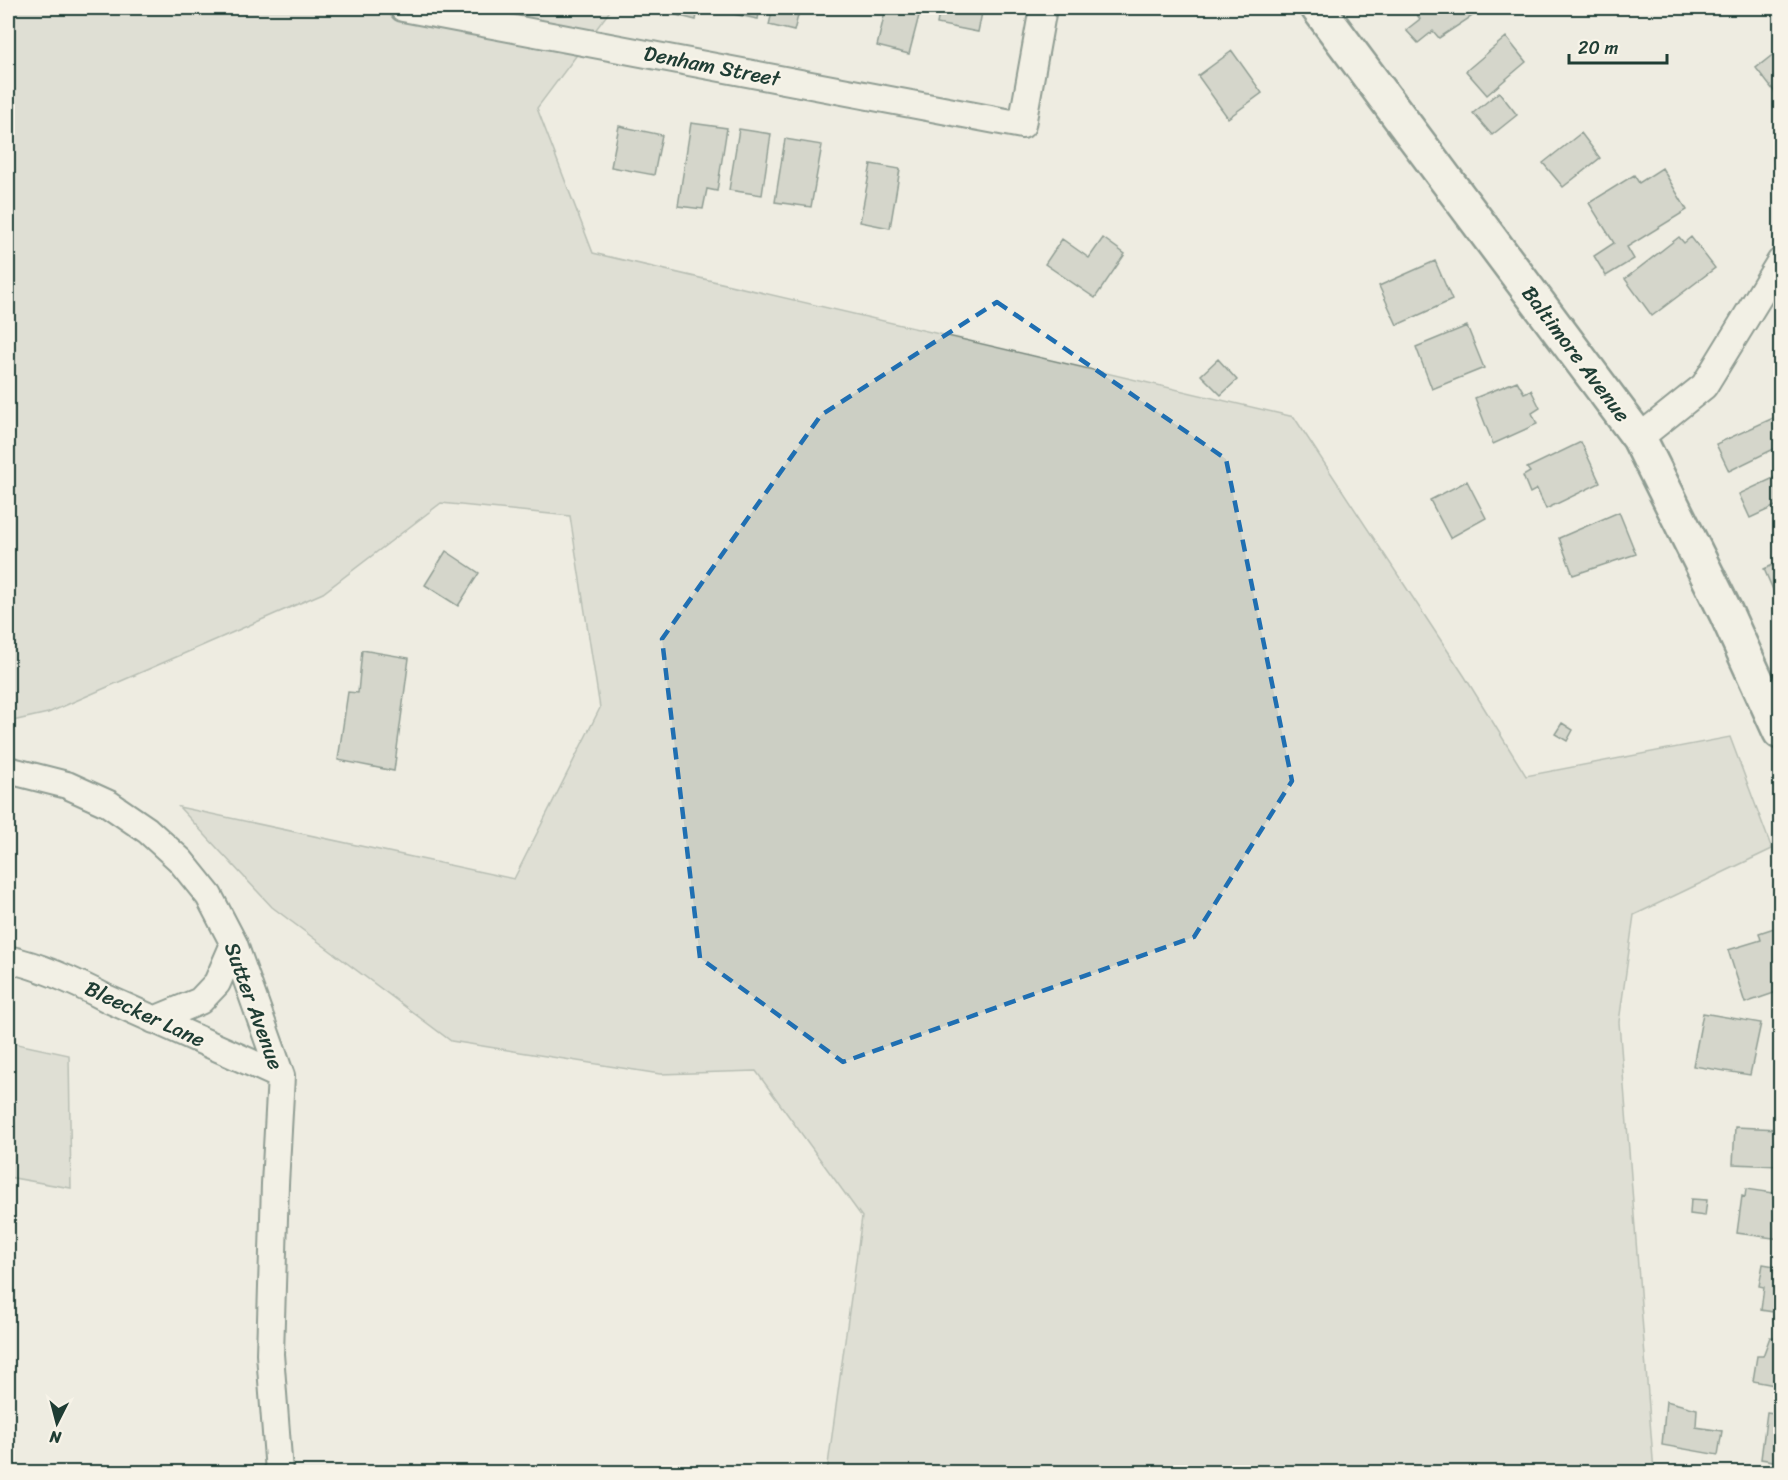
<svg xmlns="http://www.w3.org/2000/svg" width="1788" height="1480" viewBox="0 0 1788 1480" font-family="Sriracha,sans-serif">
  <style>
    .green { fill: #cccfc4; stroke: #76867c; stroke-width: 1.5 }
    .building { fill: #b5bbb0; stroke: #1f3d34; stroke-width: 1.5 }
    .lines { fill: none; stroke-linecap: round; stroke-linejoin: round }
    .minor-casing { stroke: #1f3d34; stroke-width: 30 }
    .tertiary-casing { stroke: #1f3d34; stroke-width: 38 }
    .minor { stroke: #f7f3e8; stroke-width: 26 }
    .tertiary { stroke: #f7f3e8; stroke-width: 33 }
    .marked { fill: none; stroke: #1f6fb2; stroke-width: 4.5; stroke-dasharray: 12 8; stroke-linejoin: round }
    .labels { text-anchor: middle; stroke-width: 4.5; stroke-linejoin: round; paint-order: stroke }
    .street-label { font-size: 21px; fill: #1f3d34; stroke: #f7f3e8 }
  </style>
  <rect width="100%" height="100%" fill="#eeece1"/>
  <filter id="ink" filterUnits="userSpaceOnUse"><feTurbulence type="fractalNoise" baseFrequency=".0167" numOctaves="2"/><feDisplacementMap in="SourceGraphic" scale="12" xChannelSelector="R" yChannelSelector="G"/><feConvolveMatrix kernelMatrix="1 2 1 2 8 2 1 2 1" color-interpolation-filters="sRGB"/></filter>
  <g filter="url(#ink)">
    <path class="green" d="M8,8H612L537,108L593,253L1294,417L1465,677L1526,776L1730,737L1772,849L1634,915L1619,1022L1654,1472H827L862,1217L756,1071L660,1074L451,1041L272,907L179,807L514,879L600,708L570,516L441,503L323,593L48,713L8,722Z
      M8,1042L69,1055L71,1188L8,1177Z"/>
    <path class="building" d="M673,8H703V10L698,9L696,20L672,14Z
      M713,8H760L758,19L713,10Z
      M773,8H800L794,31L769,25Z
      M886,8H921L909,54L877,46Z
      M940,8H983L978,32L937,24Z
      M1418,8H1477L1480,11L1439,38L1433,31L1418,43L1406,30L1420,19L1414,11Z
      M1506,37L1526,62L1487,95L1466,71Z
      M1780,49V99L1756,68Z
      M1232,51L1262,93L1228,118L1198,76Z
      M1499,92L1517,115L1492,135L1473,113Z
      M691,123L727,128L717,191L707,189L703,209L678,206Z
      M619,126L662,135L654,175L611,167Z
      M739,129L771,134L762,195L729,190Z
      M1581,133L1600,158L1563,187L1543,163Z
      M785,139L822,145L811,207L775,202Z
      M871,164L900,169L890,228L860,222Z
      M1662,168L1687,210L1627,247L1634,259L1606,276L1594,256L1614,243L1589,203L1634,175L1639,183Z
      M1679,237L1684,243L1691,237L1715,268L1652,316L1625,279Z
      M1103,238L1125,254L1095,298L1045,264L1062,239L1089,258Z
      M1435,261L1452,300L1397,325L1379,286Z
      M1467,326L1484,368L1432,389L1416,347Z
      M1218,359L1237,380L1221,395L1201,375Z
      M1517,381L1524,393L1531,390L1540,408L1532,413L1537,424L1493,444L1475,398Z
      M1780,415V446L1729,471L1716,444Z
      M1581,442L1600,483L1546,509L1537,489L1530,493L1523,476L1530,472L1527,468Z
      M1780,475V504L1750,518L1739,494Z
      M1467,481L1486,518L1450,538L1430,500Z
      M1619,512L1636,554L1573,575L1559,538Z
      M446,551L479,573L458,606L425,585Z
      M1780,562V589L1774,592L1764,569Z
      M362,650L409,658L394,771L338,760L348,692L358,693Z
      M1562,723L1573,730L1567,741L1555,734Z
      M1780,926V991L1745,1003L1728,950L1761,940L1759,933Z
      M1703,1013L1761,1023L1750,1075L1693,1066Z
      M1735,1127L1780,1129V1166L1733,1164Z
      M1746,1189L1780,1194V1239L1737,1233L1742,1196L1745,1197Z
      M1691,1199L1707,1200L1705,1216L1690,1214Z
      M1763,1264L1780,1267V1313L1761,1310L1764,1287L1759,1286Z
      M1770,1337L1780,1338V1386L1753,1381L1757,1356H1763Z
      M1666,1401L1697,1409L1696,1427L1722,1431L1718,1455L1662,1445Z
      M1767,1412L1780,1414V1462L1761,1459Z"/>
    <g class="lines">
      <g class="minor-casing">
        <path id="minor" d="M403,8L1022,125L1043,8
          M1639,438L1704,386L1780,262
          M8,770L67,785L109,804L147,830L180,860L209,896L234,944L281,1076L275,1184L270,1354L279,1472
          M8,959C43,967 76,982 108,999L281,1076
          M154,1020L200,1001L217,983L234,944"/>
      </g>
      <g class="tertiary-casing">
        <path id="tertiary" d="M1318,8L1639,438L1726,613L1780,732"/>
      </g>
      <use href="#minor" class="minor"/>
      <use href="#tertiary" class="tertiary"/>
    </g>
  </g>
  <path d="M0 0H1788V1480H0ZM997,302L1226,459L1292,781L1194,937L843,1062L700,958L662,639L821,415Z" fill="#eeece1" fill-opacity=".55" fill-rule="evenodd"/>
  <path class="marked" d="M997,302L1226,459L1292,781L1194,937L843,1062L700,958L662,639L821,415Z"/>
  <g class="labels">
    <g class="street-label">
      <text transform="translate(712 66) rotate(11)" y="7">Denham Street</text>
      <text transform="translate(1576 354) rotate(53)" y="7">Baltimore Avenue</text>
      <text transform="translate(254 1006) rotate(70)" y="7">Sutter Avenue</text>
      <text transform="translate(145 1014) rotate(25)" y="7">Bleecker Lane</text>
    </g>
  </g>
  <rect width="1788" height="1480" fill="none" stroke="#f7f3e8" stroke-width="30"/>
  <rect x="15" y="15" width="1758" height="1450" fill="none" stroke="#1f3d34" stroke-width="2" filter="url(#ink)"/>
  <g transform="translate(57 1423) rotate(186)" stroke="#f7f3e8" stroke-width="4.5" paint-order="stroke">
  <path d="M0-4.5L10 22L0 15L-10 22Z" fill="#1f3d34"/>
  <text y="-9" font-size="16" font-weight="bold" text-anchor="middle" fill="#1f3d34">N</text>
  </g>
  <path d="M1569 54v9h98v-9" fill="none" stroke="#1f3d34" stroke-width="3"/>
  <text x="1578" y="54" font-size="18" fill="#1f3d34" stroke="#f7f3e8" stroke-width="4.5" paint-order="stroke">20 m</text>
</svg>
